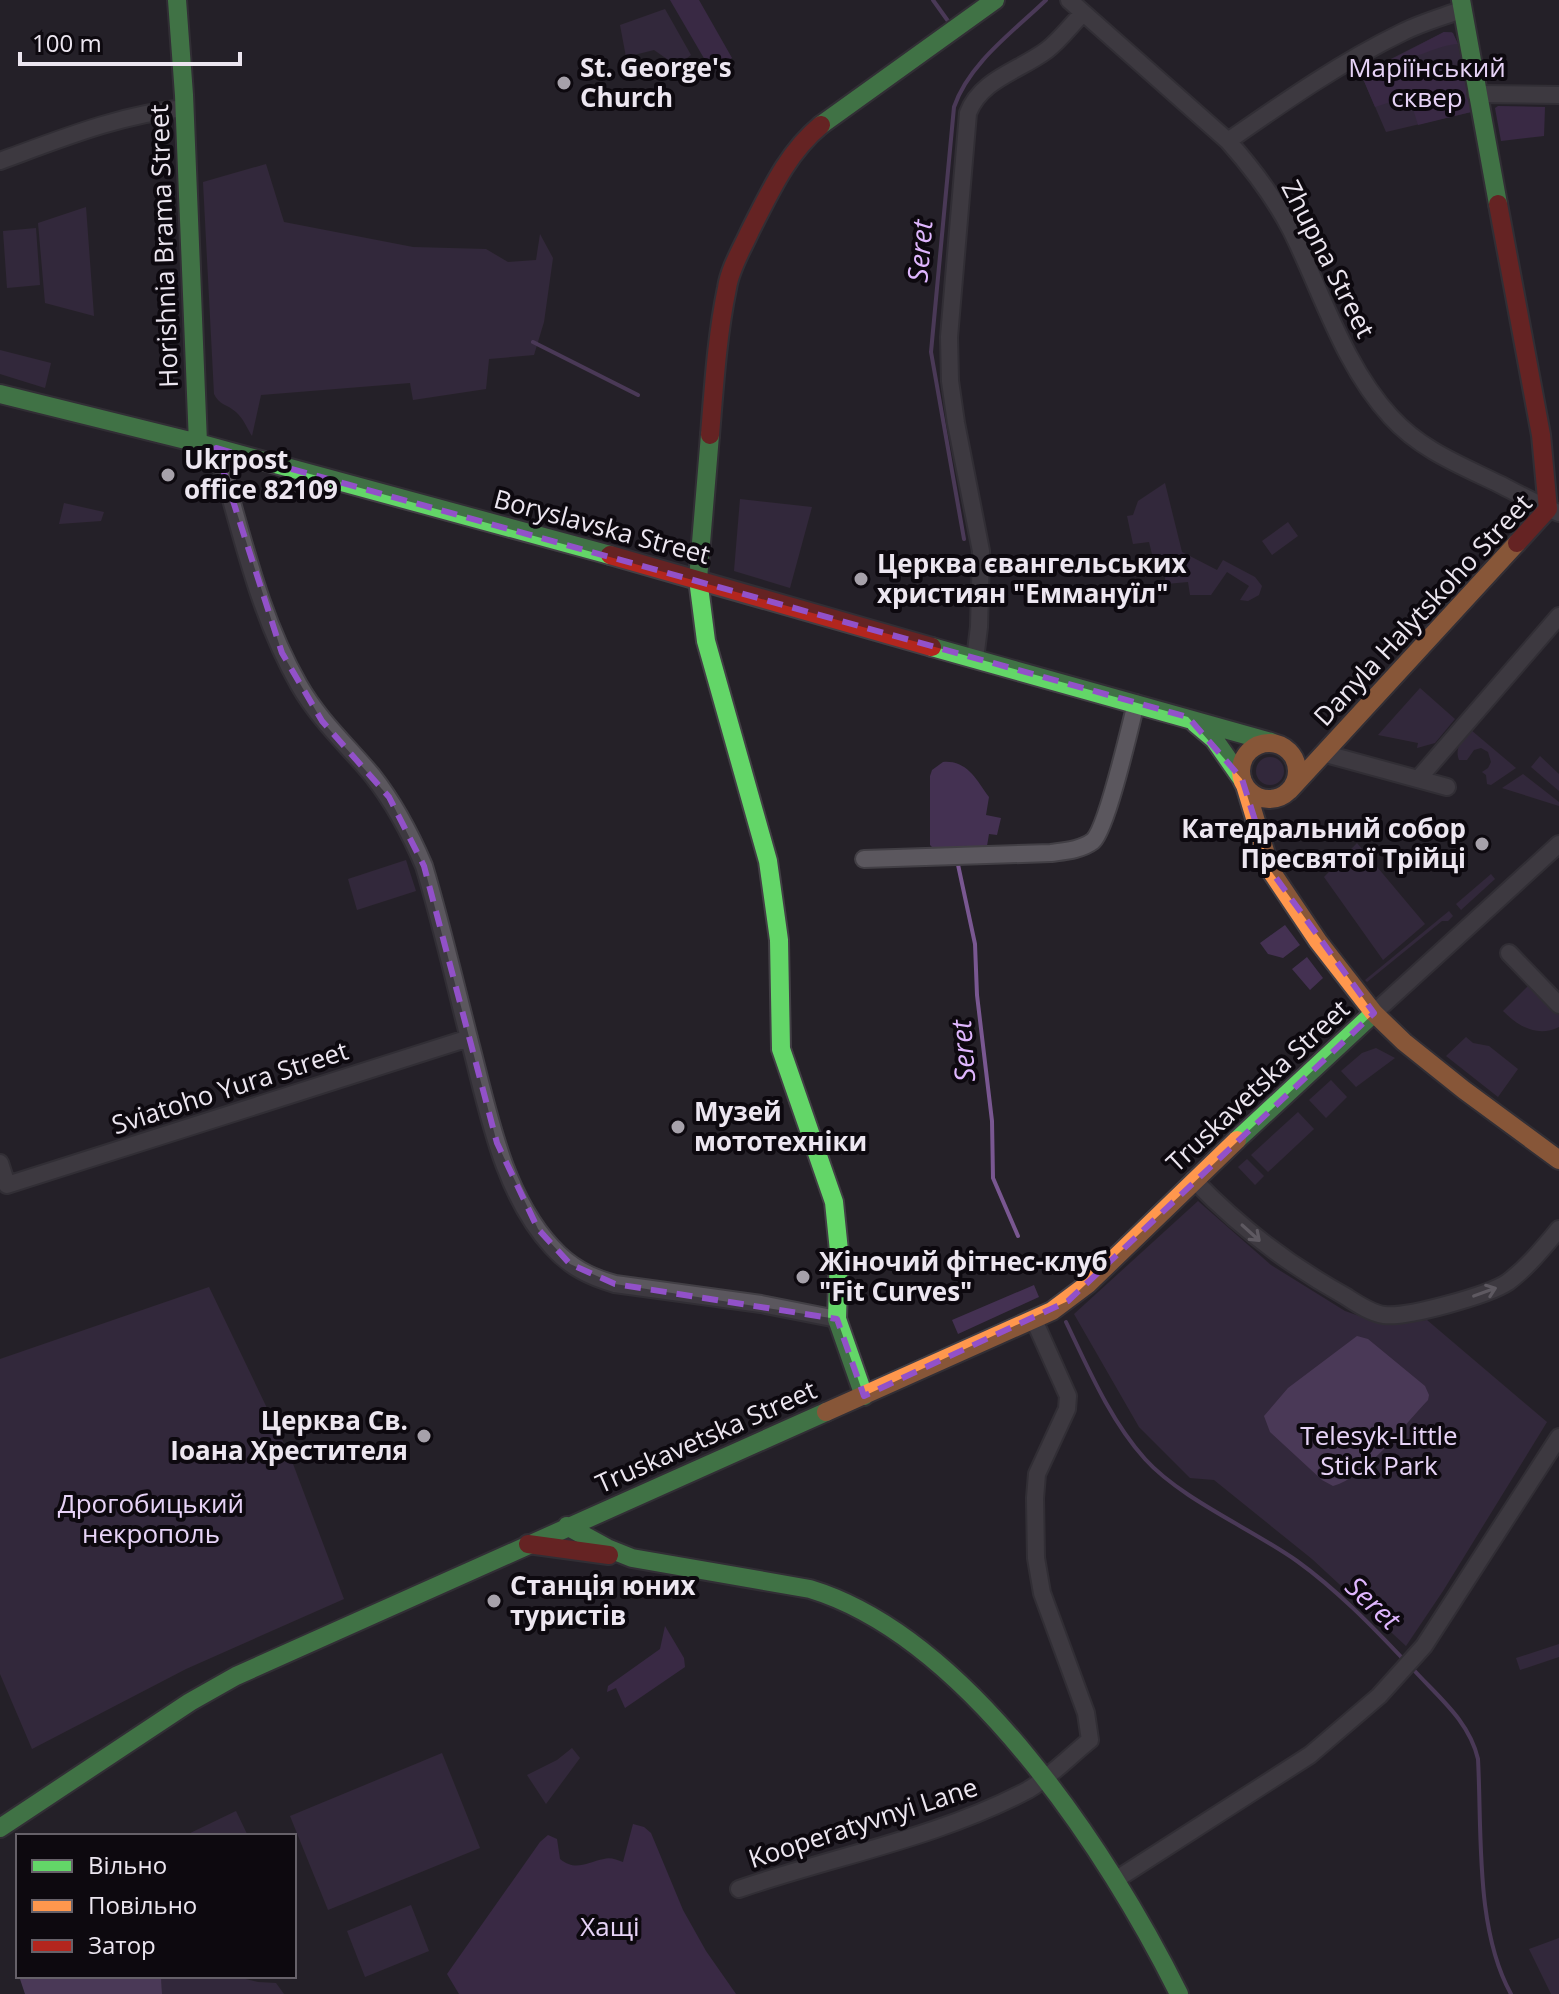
<svg xmlns="http://www.w3.org/2000/svg" width="1559" height="1994" viewBox="0 0 1559 1994" font-family="'Open Sans',sans-serif">
  <style>
    .green { fill: #443152 }
    .forest { fill: #523367 }
    .water { fill: #795791 }
    .lines { fill: none; stroke-linecap: round; stroke-linejoin: round }
    .stream { stroke: #795791; stroke-width: 4 }
    .street-casing { stroke: #423f45; stroke-width: 20 }
    .fast-casing { stroke: #423f45; stroke-width: 22 }
    .slow-casing { stroke: #423f45; stroke-width: 22 }
    .jam-casing { stroke: #423f45; stroke-width: 22 }
    .street { stroke: #5b575e; stroke-width: 16 }
    .fast { stroke: #63d668; stroke-width: 18 }
    .slow { stroke: #ff974d; stroke-width: 18 }
    .jam { stroke: #b3261e; stroke-width: 18 }
    .oneway { stroke: #a49ea7 }
    .marked { fill: none; stroke: #9251c9; stroke-width: 6; stroke-dasharray: 16 10; stroke-linejoin: round }
    .poi-dot { fill: #a6a1aa; stroke: #0d090f; stroke-width: 3 }
    .labels { text-anchor: middle; stroke-width: 8; stroke-linejoin: round; paint-order: stroke }
    .poi-label { font-size: 26px; font-weight: bold; fill: #ece6f0; stroke: #0d090f; text-anchor: start }
    .park-label { font-size: 26px; fill: #e7d3f7; stroke: #0d090f }
    .street-label { font-size: 26px; fill: #ece6f0; stroke: #0d090f }
    .water-label { font-size: 28px; font-style: italic; fill: #dfb6fe; stroke: #0d090f }
  </style>
  <rect width="100%" height="100%" fill="#252128"/>
  <path class="green" d="M665,9L691,55L677,66L654,50L626,57L620,25Z
    M1444,32H1452L1458,44L1471,112L1386,132L1361,74Z
    M266,164L284,222L413,247L486,249L508,262L536,260L540,234L553,258L544,322L534,355L489,359L486,389L413,400L410,383L261,395L252,436C247,428 243,418 236,412C227,404 219,405 214,394L203,182Z
    M86,207L94,316L45,303L38,223Z
    M36,228L40,285L7,288L3,231Z
    M0,350L51,363L45,388L0,374Z
    M1165,483L1182,552L1217,570L1223,560L1255,577L1262,586L1259,595L1248,601L1240,600L1249,586L1227,572L1211,595H1190L1188,582L1166,584L1164,573L1157,574L1149,542L1133,544L1127,516L1133,515L1138,501Z
    M740,499L812,507L790,588L734,571Z
    M64,503L104,512L101,521L59,524Z
    M1288,522L1298,536L1272,555L1262,541Z
    M1420,688L1455,719L1435,743L1417,748L1418,743L1378,735Z
    M1471,730L1516,768L1491,785L1487,784L1486,775L1482,772L1488,768L1491,762L1488,752L1481,748L1474,750L1467,760H1459C1454,747 1463,739 1471,730Z
    M1540,756L1559,774V791L1531,767Z
    M1256 771a14 14 0 1 1 28 0a14 14 0 1 1-28 0Z
    M943,762C967,760 976,779 989,797L986,815L1001,818L997,835L989,834L987,846L933,848L930,845V776L932,770Z
    M1523,774L1559,802V806L1502,788Z
    M1357,843L1425,924L1383,960L1324,877Z
    M406,860L416,891L357,910L348,879Z
    M1491,874L1495,879L1461,910L1456,904Z
    M1449,911L1453,916L1448,921H1442L1367,982L1365,980Z
    M1285,925L1300,945L1283,958L1268,954L1260,943Z
    M1307,957L1323,978L1310,990L1292,969Z
    M1530,984L1559,1014V1027C1537,1038 1518,1026 1503,1011Z
    M1466,1037L1473,1043L1489,1046L1518,1069L1498,1097L1446,1056Z
    M1376,1048L1395,1058L1356,1087L1341,1071L1362,1053Z
    M1331,1080L1347,1097L1326,1118L1309,1100Z
    M1298,1112L1314,1129L1268,1172L1251,1155Z
    M1247,1159L1264,1176L1255,1185L1238,1167Z
    M1198,1201L1271,1265L1345,1311L1385,1325L1427,1320L1547,1422L1443,1591L1406,1646L1312,1559L1214,1480L1190,1478L1139,1427L1074,1314Z
    M1034,1285L1039,1297L958,1334L952,1320Z
    M209,1287L290,1456L344,1599L186,1669L32,1749L0,1674V1359Z
    M1559,1644V1657L1520,1670L1516,1658Z
    M572,1748L580,1758L546,1804L527,1775L557,1760Z
    M442,1753L480,1848L328,1910L290,1816Z
    M236,1811L248,1836H184Z
    M411,1905L429,1951L365,1977L347,1931Z
    M1559,1938V1994H1551L1529,1949Z
    M161,1976H233L258,1982L276,1983L284,1994H162Z"/>
  <path class="forest" d="M670,0H699L732,58L718,65L705,60Z
    M1444,32L1453,33L1458,44C1435,45 1414,62 1392,59Z
    M1386,61L1437,76L1464,78L1471,112L1418,125L1409,96L1375,107L1361,74Z
    M1498,106L1545,107L1544,136L1501,141L1495,108Z
    M665,1626L684,1658L685,1667L625,1708L616,1688L607,1692L608,1686L660,1649Z
    M633,1824L644,1827L651,1833L683,1910L706,1951L736,1994H459L447,1974L540,1842L548,1835L557,1839L560,1859C576,1872 587,1862 604,1859C610,1857 617,1860 623,1862Z"/>
  <path class="water" d="M1357,1336L1368,1339L1425,1386L1429,1395L1428,1400C1404,1425 1365,1478 1333,1486L1322,1480L1270,1432L1264,1416L1288,1388Z
    M19,1976H161L162,1994H25Z"/>
  <g class="lines">
    <path class="stream" d="M933,0L948,21
      M533,342L638,395
      M964,539L931,352L954,107C969,63 1014,31 1046,0
      M957,860L975,944L977,995L992,1121L993,1178L1018,1236
      M1066,1322C1088,1368 1110,1420 1145,1459C1181,1499 1252,1529 1297,1561C1336,1589 1372,1626 1405,1661
      M1411,1667C1437,1696 1469,1720 1478,1759C1482,1833 1475,1929 1511,1994"/>
    <g class="street-casing">
      <path id="street" d="M1069,0L1228,141C1252,168 1274,197 1291,230C1322,292 1343,365 1391,417C1421,450 1460,465 1499,484C1519,494 1538,505 1559,513
        M1476,94L1559,95
        M1228,141C1284,102 1341,62 1403,32C1421,23 1442,17 1461,10
        M0,161C60,139 121,114 185,108
        M216,448C241,528 257,612 299,685C319,720 347,745 372,775C394,803 410,833 424,866C442,926 456,988 472,1050C489,1116 504,1195 552,1247C570,1267 590,1277 615,1284L761,1304L837,1319
        M975,659L979,627L981,551L956,423L950,381L949,337L968,113C981,79 1019,71 1047,50C1060,40 1071,25 1083,13
        M1326,754L1447,787
        M1419,778L1559,616
        M864,859L1051,853C1065,851 1081,850 1093,841C1107,828 1130,727 1136,703
        M1509,953L1559,1005
        M1374,1013L1559,844
        M0,1163L7,1185L469,1038
        M1194,1180C1239,1227 1289,1265 1345,1296C1356,1303 1370,1313 1384,1315C1407,1318 1489,1295 1508,1282C1528,1267 1543,1248 1559,1229
        M1117,1879L1310,1755L1379,1696L1424,1646L1559,1437
        M739,1889C835,1856 937,1838 1028,1790C1050,1777 1070,1756 1090,1740L1086,1713L1042,1593L1036,1558L1035,1498L1037,1474L1067,1409L1068,1396L1034,1320"/>
    </g>
    <g class="fast-casing">
      <path id="fast" d="M177,0L184,95L198,443
        M1461,0L1498,204
        M821,125L995,0
        M0,394L198,443L610,555
        M710,435L698,579L706,641L768,861L779,940L781,1049L834,1202L839,1251L837,1319L864,1396
        M932,647L1271,742
        M1195,723L1214,739L1242,779
        M1237,1140L1374,1013
        M567,1526L607,1548L632,1558L810,1589C968,1637 1109,1853 1179,1994
        M0,1828L190,1702L236,1676L826,1412"/>
    </g>
    <g class="slow-casing">
      <path id="slow" d="M1241 771a28 28 0 1 1 56 0a28 28 0 1 1-56 0Z
        M1245,785L1271,871L1318,941L1374,1013L1404,1042L1464,1090L1559,1160
        M1289,791L1517,543
        M826,1412L1052,1311L1088,1284L1237,1140"/>
    </g>
    <g class="jam-casing">
      <path id="jam" d="M1498,204L1541,435L1548,509L1517,543
        M710,435C714,386 717,336 727,288C730,268 742,249 750,231C770,192 787,153 821,125
        M610,555L932,647
        M528,1544L609,1555"/>
    </g>
    <use href="#street" class="street"/>
    <use href="#fast" class="fast"/>
    <use href="#slow" class="slow"/>
    <use href="#jam" class="jam"/>
  </g>
  <defs><path id="oneway-shaft" d="M-6 0H5M1.5-3L5.5 0L1.5 3" fill="none" stroke-width="1.6" stroke-linecap="round" stroke-linejoin="round" transform="scale(2)"/></defs>
  <g class="oneway">
    <use href="#oneway-shaft" transform="translate(1251 1233) rotate(42)"/>
    <use href="#oneway-shaft" transform="translate(1485 1292) rotate(-20)"/>
  </g>
  <path d="M0 0H1559V1994H0ZM216,448L1188,717L1242,779L1271,871L1374,1013L1068,1301L864,1396L837,1319L615,1284L570,1264L538,1229L497,1143L424,866L389,797L322,721L282,653Z" fill="#252128" fill-opacity=".55" fill-rule="evenodd"/>
  <path class="marked" d="M216,448L1188,717L1242,779L1271,871L1374,1013L1068,1301L864,1396L837,1319L615,1284L570,1264L538,1229L497,1143L424,866L389,797L322,721L282,653Z"/>
  <g class="poi-dot">
    <circle cx="564" cy="83" r="8"/>
    <circle cx="168" cy="475" r="8"/>
    <circle cx="861" cy="579" r="8"/>
    <circle cx="1482" cy="844" r="8"/>
    <circle cx="678" cy="1127" r="8"/>
    <circle cx="803" cy="1277" r="8"/>
    <circle cx="424" cy="1436" r="8"/>
    <circle cx="494" cy="1601" r="8"/>
  </g>
  <g class="labels">
    <g class="poi-label">
      <text x="580" y="77">St. George's<tspan x="580" dy="30">Church</tspan></text>
      <text x="184" y="469">Ukrpost<tspan x="184" dy="30">office 82109</tspan></text>
      <text x="877" y="573">Церква євангельських<tspan x="877" dy="30">християн "Еммануїл"</tspan></text>
      <text x="1466" y="838" text-anchor="end">Катедральний собор<tspan x="1466" dy="30">Пресвятої Трійці</tspan></text>
      <text x="694" y="1121">Музей<tspan x="694" dy="30">мототехніки</tspan></text>
      <text x="819" y="1271">Жіночий фітнес-клуб<tspan x="819" dy="30">"Fit Curves"</tspan></text>
      <text x="408" y="1430" text-anchor="end">Церква Св.<tspan x="408" dy="30">Іоана Хрестителя</tspan></text>
      <text x="510" y="1595">Станція юних<tspan x="510" dy="30">туристів</tspan></text>
    </g>
    <g class="park-label">
      <text x="1427" y="77">Маріїнський<tspan x="1427" dy="30">сквер</tspan></text>
      <text x="1379" y="1445">Telesyk-Little<tspan x="1379" dy="30">Stick Park</tspan></text>
      <text x="151" y="1513">Дрогобицький<tspan x="151" dy="30">некрополь</tspan></text>
      <text x="610" y="1936">Хащі</text>
    </g>
    <g class="street-label">
      <text transform="translate(164 246) rotate(-92)" y="9">Horishnia Brama Street</text>
      <text transform="translate(1328 259) rotate(63)" y="9">Zhupna Street</text>
      <text transform="translate(602 527) rotate(15)" y="9">Boryslavska Street</text>
      <text transform="translate(1423 610) rotate(-47)" y="9">Danyla Halytskoho Street</text>
      <text transform="translate(1258 1086) rotate(-43)" y="9">Truskavetska Street</text>
      <text transform="translate(230 1088) rotate(-18)" y="9">Sviatoho Yura Street</text>
      <text transform="translate(706 1437) rotate(-24)" y="9">Truskavetska Street</text>
      <text transform="translate(863 1823) rotate(-18)" y="9">Kooperatyvnyi Lane</text>
    </g>
    <g class="water-label">
      <text transform="translate(920 251) rotate(-85)" y="10">Seret</text>
      <text transform="translate(963 1051) rotate(-94)" y="10">Seret</text>
      <text transform="translate(1373 1603) rotate(43)" y="10">Seret</text>
    </g>
  </g>
  <rect x="16" y="1834" width="280" height="144" fill="#0d090f" stroke="#666169" stroke-width="2"/>
  <rect x="32" y="1860" width="40" height="12" fill="#63d668" stroke="#666169" stroke-width="2"/>
  <text x="88" y="1874" font-size="24" fill="#ece6f0">Вільно</text>
  <rect x="32" y="1900" width="40" height="12" fill="#ff974d" stroke="#666169" stroke-width="2"/>
  <text x="88" y="1914" font-size="24" fill="#ece6f0">Повільно</text>
  <rect x="32" y="1940" width="40" height="12" fill="#b3261e" stroke="#666169" stroke-width="2"/>
  <text x="88" y="1954" font-size="24" fill="#ece6f0">Затор</text>
  <path d="M20 52v12h220v-12" fill="none" stroke="#ece6f0" stroke-width="4"/>
  <text x="32" y="52" font-size="24" fill="#ece6f0" stroke="#0d090f" stroke-width="6" paint-order="stroke">100 m</text>
</svg>
